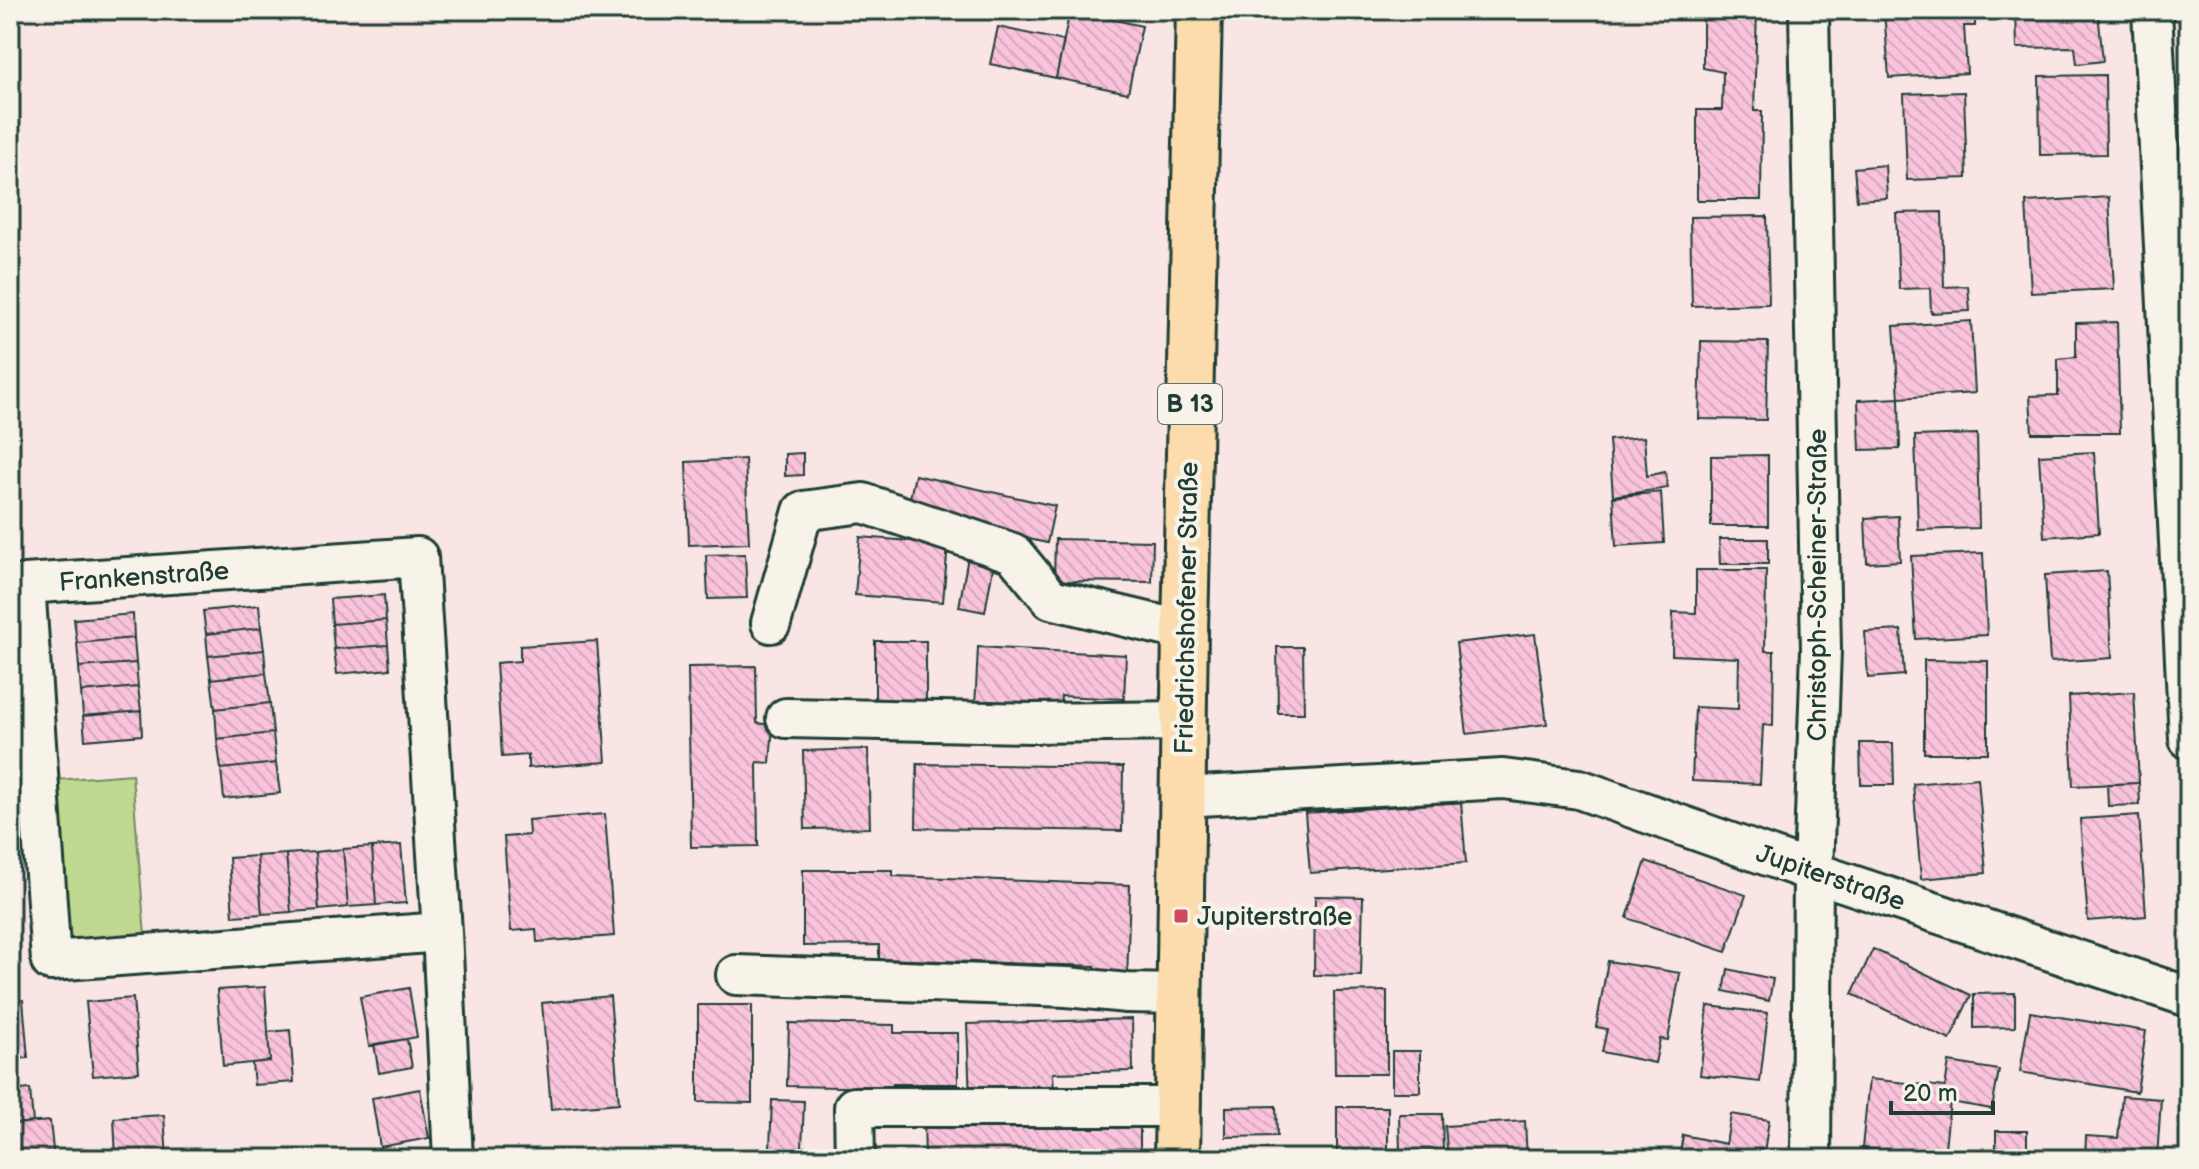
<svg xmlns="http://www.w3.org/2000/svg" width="2199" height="1169" viewBox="0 0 2199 1169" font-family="'Balsamiq Sans',sans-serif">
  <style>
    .green { fill: #c0d990; stroke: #708b62; stroke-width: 2 }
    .building { fill: url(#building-back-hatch); stroke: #1f3d34; stroke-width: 2 }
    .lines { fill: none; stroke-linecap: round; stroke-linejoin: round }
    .minor-casing { stroke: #1f3d34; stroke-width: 44 }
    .major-casing { stroke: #1f3d34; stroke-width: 50 }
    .minor { stroke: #f7f3e8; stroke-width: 38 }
    .major { stroke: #fcdcac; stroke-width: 44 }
    .poi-dot { fill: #d1495b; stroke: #f7f3e8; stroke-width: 3 }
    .labels { text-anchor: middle; stroke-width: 8; stroke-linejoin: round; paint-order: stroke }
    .shield { fill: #f7f3e8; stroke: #60746a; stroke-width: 2 }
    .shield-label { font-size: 24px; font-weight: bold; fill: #1f3d34 }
    .street-label { font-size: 26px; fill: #1f3d34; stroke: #f7f3e8 }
    .poi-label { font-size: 26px; fill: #1f3d34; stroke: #f7f3e8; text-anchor: start }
  </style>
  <defs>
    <pattern id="building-back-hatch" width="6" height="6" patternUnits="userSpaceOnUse" patternTransform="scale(2)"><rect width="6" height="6" fill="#fac3dc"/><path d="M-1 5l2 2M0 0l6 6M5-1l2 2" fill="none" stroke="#d6a8bd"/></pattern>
  </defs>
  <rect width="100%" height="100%" fill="#f8e5e4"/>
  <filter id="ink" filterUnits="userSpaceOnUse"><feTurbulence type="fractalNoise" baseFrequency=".0125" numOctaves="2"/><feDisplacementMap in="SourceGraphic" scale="16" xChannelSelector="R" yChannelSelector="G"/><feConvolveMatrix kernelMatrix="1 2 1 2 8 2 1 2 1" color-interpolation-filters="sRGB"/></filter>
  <g filter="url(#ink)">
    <path class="green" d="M132,774L145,936L66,942L56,780Z"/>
    <path class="building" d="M1070,10L1142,26L1128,93L1056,78Z
      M1703,10H1757L1754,111H1762L1761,200H1697V110H1722L1723,72L1703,68Z
      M1884,10H1975V26H1964L1967,73L1889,78Z
      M2016,10H2075V14L2098,12L2103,61L2077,64L2075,47L2017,48Z
      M998,27L1064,41L1056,78L990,64Z
      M2105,75L2106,154L2040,155L2039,76Z
      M1964,92L1967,178L1907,180L1904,94Z
      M1885,165L1887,198L1857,200L1854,168Z
      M2109,197L2114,289L2031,293L2026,202Z
      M1942,212L1944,287L1968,286L1970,311L1931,313L1930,288L1899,289L1896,213Z
      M1767,216L1769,304L1692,306L1690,217Z
      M1971,321L1975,393L1899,398L1894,326Z
      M2117,322L2120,433H2032L2030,396L2058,395V359L2076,357V323Z
      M1701,341L1768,342L1766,420L1699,419Z
      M1899,398L1900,449L1860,450L1858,400Z
      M1977,434L1979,528L1918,530L1915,436Z
      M1644,437L1647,476L1665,472L1668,488L1613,496L1609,440Z
      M2094,452L2099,533L2044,537L2039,455Z
      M803,453V475L785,476V454Z
      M1768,455V526H1711V456Z
      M745,459L749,543L689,545L686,462Z
      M915,475L1055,506L1047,543L907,512Z
      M1661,492L1664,543L1616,546L1613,497Z
      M1898,516L1900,561L1867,563L1865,518Z
      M860,537L948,544L943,602L855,595Z
      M1055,539L1153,541L1152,582L1054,581Z
      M1719,539H1768V564H1720Z
      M969,551L995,556L985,612L959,607Z
      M1983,553L1987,635L1916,639L1911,556Z
      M745,554L747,598L708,599L706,555Z
      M1696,570H1766L1765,651H1774L1773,726L1763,725L1760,784L1692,781L1695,707L1738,709L1739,658L1672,655L1673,612L1696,613Z
      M2107,571L2112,658L2050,662L2045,575Z
      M384,595L386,620L332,624L330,599Z
      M259,605L261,628L206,634L203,611Z
      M133,614L134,638L77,643L74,619Z
      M386,620L388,645L334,649L332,624Z
      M261,628L264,650L208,656L206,634Z
      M1901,630L1904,675L1868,678L1865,632Z
      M1535,634L1547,724L1467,734L1456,643Z
      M134,638L136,663L79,667L77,643Z
      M597,641L606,762L528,768V755L502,757L496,663L520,661V646Z
      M875,641H926V718H875Z
      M388,645L390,669L337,674L334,649Z
      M978,647L1126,655L1124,699L1061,696L1060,713L975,708Z
      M1277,647H1303L1304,713H1278Z
      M264,650L266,673L211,679L208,656Z
      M1924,660L1988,661V753H1924Z
      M136,663L138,687L81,692L79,667Z
      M756,666L757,723L773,725L770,763L757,762L758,846L691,847L688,667Z
      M266,673L270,703L215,709L211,679Z
      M138,687L141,711L83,716L81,692Z
      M2134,692L2139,783L2073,786L2069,696Z
      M270,703L273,733L217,739L215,709Z
      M141,711L142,735L85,740L83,716Z
      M273,733L276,763L221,769L217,739Z
      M1860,743H1893L1894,785H1861Z
      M868,749L870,828L805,829L803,751Z
      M276,763L280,793L224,799L221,769Z
      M917,764L1123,767L1122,831L916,828Z
      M1978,778L1986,873L1921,879L1913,784Z
      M2139,783L2140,805L2108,806L2107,784Z
      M1461,802L1466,863L1310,873L1305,813Z
      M605,814L614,936L537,942L536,929L511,931L504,837L529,835L528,820Z
      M2139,815L2146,916L2088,921L2080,819Z
      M401,845L406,903L376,905L372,847Z
      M372,847L376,905L348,907L343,849Z
      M343,849L348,907L319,910L315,852Z
      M315,852L319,910L291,912L286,854Z
      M286,854L291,912L262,914L257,856Z
      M257,856L262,914L233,916L229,858Z
      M1646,861L1746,895L1726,952L1627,918Z
      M10,864L14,938H10Z
      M803,870H893V876L1130,885L1127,983L1095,981V966L879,959V945L803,946Z
      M1315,896L1363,897L1361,976L1314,975Z
      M1873,949L1971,995L1950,1040L1852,994Z
      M10,955H14L17,993L10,994Z
      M1608,961L1680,973L1668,1040L1660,1039L1655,1063L1602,1052L1607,1029L1596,1027Z
      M1728,969L1773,979L1769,1001L1724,991Z
      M265,987L270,1061L223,1066L217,990Z
      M409,988L417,1037L369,1046L360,997Z
      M1387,991V1074H1335L1334,992Z
      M2015,993V1027L1974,1028V994Z
      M610,996L619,1103L551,1109L542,1003Z
      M133,998L139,1072L93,1076L86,1002Z
      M23,1000L28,1058L10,1059V1001Z
      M698,1005H752V1103L698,1102Z
      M1708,1006L1768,1013L1760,1082L1700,1075Z
      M2030,1012L2146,1031L2137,1092L2020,1072Z
      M1132,1019L1133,1071L1053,1073L1054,1093L970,1098L967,1024Z
      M789,1023L894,1025V1033H958V1084H893V1088L787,1086Z
      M290,1030L294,1082L254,1085L252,1063L270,1061L268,1032Z
      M407,1039L412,1067L379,1073L374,1044Z
      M1392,1051H1420V1092H1392Z
      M1949,1062L1999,1070L1992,1109L1950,1102L1944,1157L1862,1148L1869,1079L1945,1087Z
      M30,1089L33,1123L10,1124V1091Z
      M420,1089L429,1138L380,1147L372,1098Z
      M2122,1096L2161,1099L2157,1159H2085L2086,1136L2118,1138Z
      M772,1100L804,1101L802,1147H809L810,1159H752V1149L770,1148Z
      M1276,1106L1277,1136L1226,1137V1107Z
      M1337,1107H1388V1159H1337Z
      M1399,1114H1442L1443,1151L1400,1152Z
      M1731,1114L1769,1120L1763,1159H1679L1683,1135L1726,1144Z
      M164,1115L167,1159H116L114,1118Z
      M924,1120L1140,1121V1159H925Z
      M50,1121L54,1159H10V1124Z
      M1525,1121L1527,1159H1448L1445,1126Z
      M1996,1131H2027V1159H1996Z"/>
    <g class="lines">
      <g class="minor-casing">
        <path id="minor" d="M1809,10L1821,650L1813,872L1811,1159
          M2152,10L2189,739
          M771,623L803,511L863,503L1013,553L1051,599L1185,631
          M786,718L1033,723L1183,721
          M1182,797L1503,779L1579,789L1813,872L2189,997
          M442,932L51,961L25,584L418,557L442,932L453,1159
          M736,975L1067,987L1127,993L1179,994
          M855,1159L854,1107H1178"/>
      </g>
      <g class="major-casing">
        <path id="major" d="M1177,1159L1185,631L1199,10"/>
      </g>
      <use href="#minor" class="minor"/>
      <use href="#major" class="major"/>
    </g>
  </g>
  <rect class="poi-dot" x="1173" y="908" width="16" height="16" rx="4"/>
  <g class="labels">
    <rect class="shield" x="1158" y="384" width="64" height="40" rx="6"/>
    <g class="shield-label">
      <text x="1190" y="412">B 13</text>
    </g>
    <g class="street-label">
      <text transform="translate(144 576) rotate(-4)" y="9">Frankenstraße</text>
      <text transform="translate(1817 585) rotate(-90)" y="9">Christoph-Scheiner-Straße</text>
      <text transform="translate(1186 608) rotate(-89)" y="9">Friedrichshofener Straße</text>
      <text transform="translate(1831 877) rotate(19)" y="9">Jupiterstraße</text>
    </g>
    <g class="poi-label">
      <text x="1197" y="925">Jupiterstraße</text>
    </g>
  </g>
  <rect width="2199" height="1169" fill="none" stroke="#f7f3e8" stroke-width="40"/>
  <rect x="20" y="20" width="2159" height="1129" fill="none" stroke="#1f3d34" stroke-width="3" filter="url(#ink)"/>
  <path d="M1891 1101v12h102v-12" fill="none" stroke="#1f3d34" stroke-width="4"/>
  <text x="1903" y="1101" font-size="24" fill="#1f3d34" stroke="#f7f3e8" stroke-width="6" paint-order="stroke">20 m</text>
</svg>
